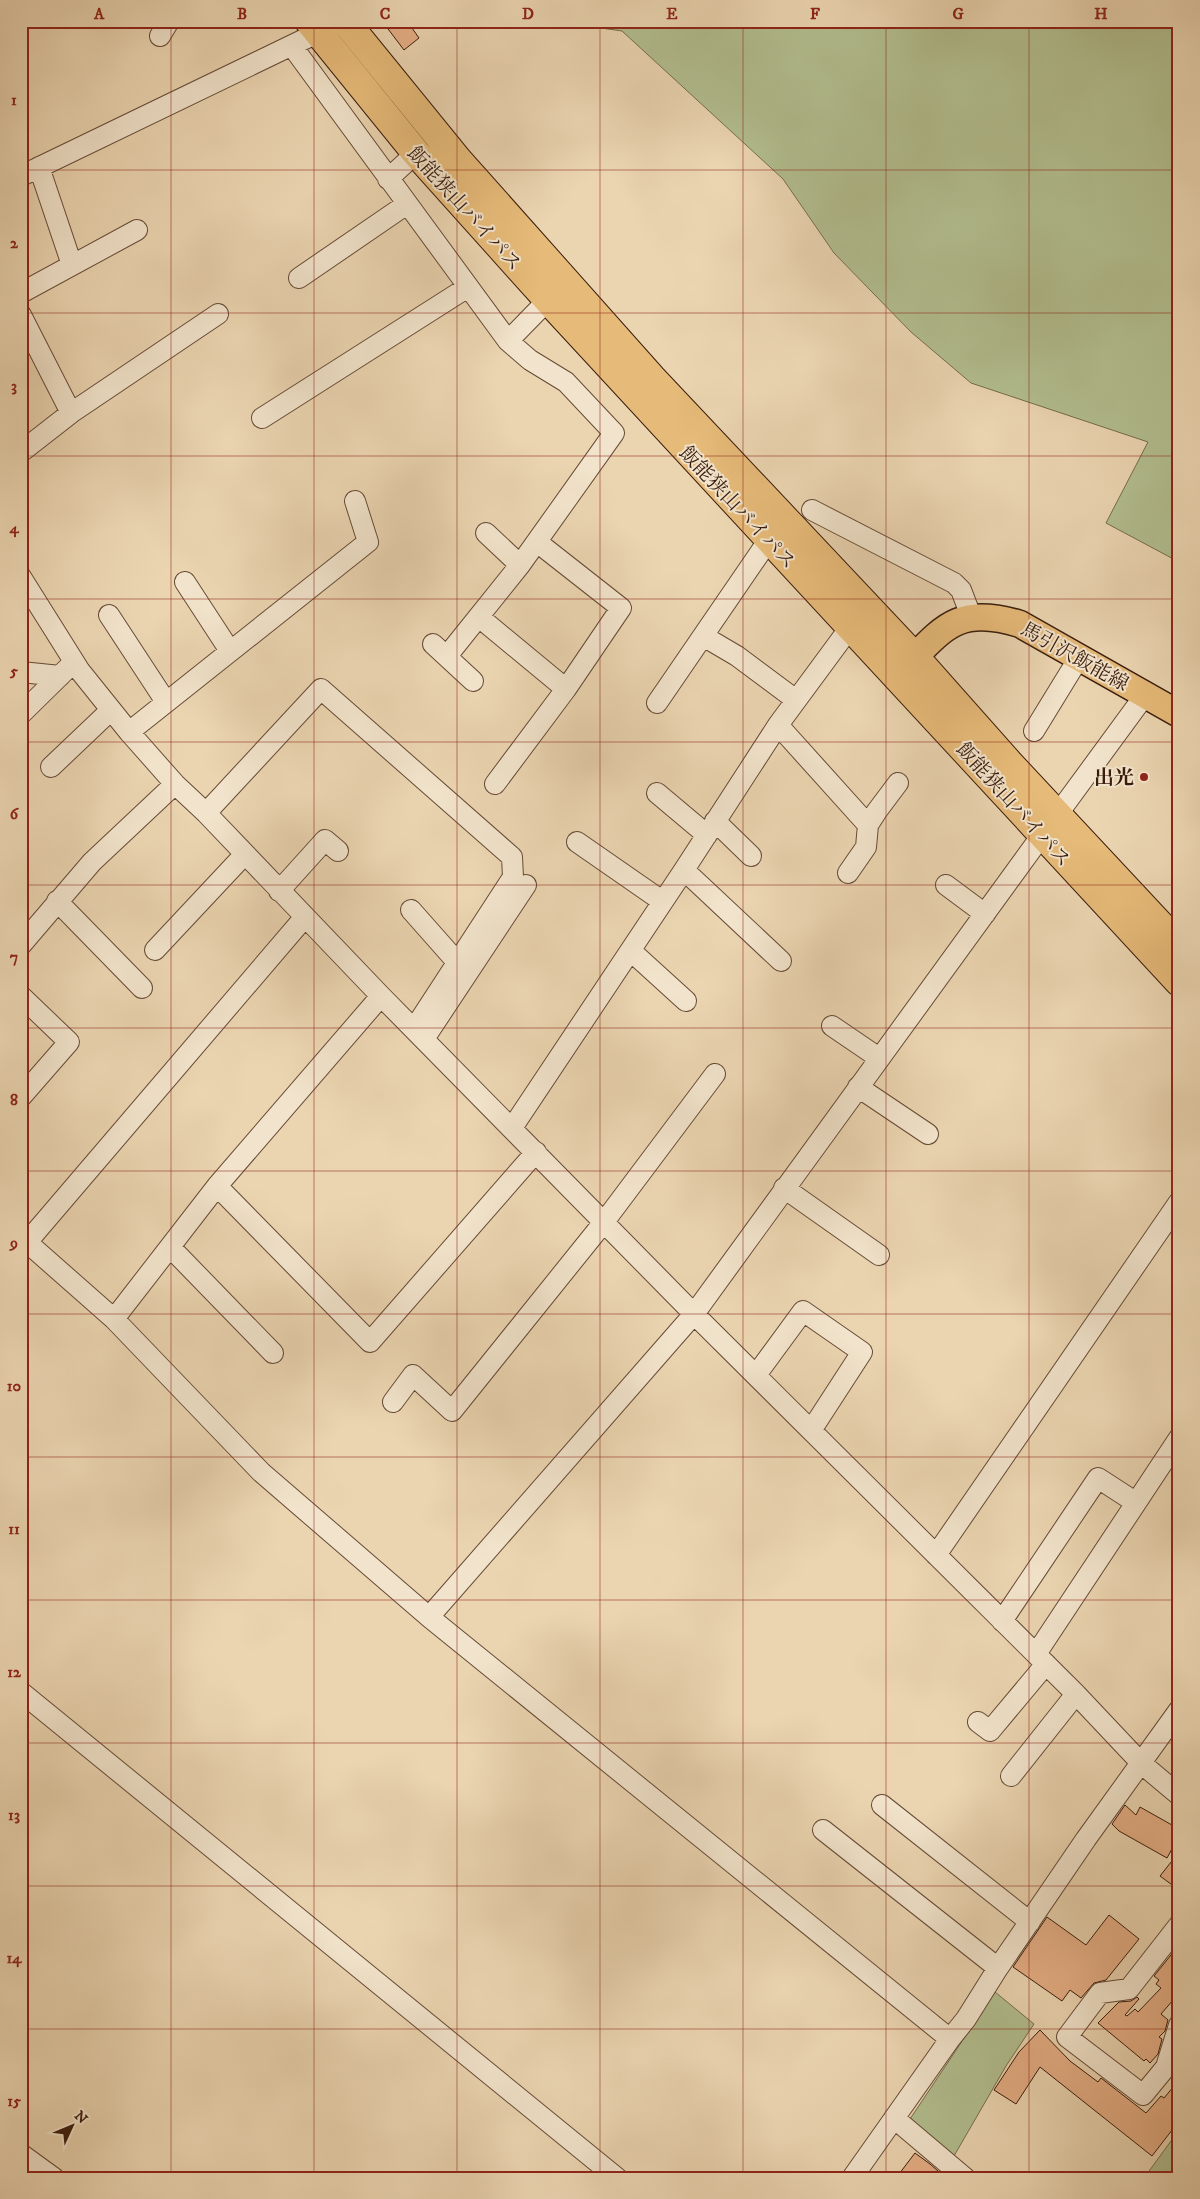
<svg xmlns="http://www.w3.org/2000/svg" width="1200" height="2199" viewBox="0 0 1200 2199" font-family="'IM FELL DW Pica','Noto Serif JP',serif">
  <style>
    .green { fill: #b2be8f; stroke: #766d4e }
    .building { fill: #e5ae85; stroke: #3a1c0d }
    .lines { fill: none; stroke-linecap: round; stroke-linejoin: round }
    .minor-casing { stroke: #664a36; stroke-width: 22 }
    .major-casing { stroke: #3a1c0d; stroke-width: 29 }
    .highway-casing { stroke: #3a1c0d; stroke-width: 30 }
    .minor { stroke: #f2e4cc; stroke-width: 20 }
    .major { stroke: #e6ba78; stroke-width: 26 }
    .highway { stroke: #e6ba78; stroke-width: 28 }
    .grid { fill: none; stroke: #8f2418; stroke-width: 1; stroke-opacity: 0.55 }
    .poi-dot { fill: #8f2418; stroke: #f2e4cc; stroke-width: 2 }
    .labels { text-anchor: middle; stroke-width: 4; stroke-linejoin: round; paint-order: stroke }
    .street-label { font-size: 20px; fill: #3a1c0d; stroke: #f2e4cc }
    .poi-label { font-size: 20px; font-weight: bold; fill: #3a1c0d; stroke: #f2e4cc; text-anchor: end }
    .neatline { fill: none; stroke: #8f2418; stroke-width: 2 }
    .grid-label { font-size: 16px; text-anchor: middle; font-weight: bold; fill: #8f2418 }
  </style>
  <rect width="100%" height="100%" fill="#ebd5b1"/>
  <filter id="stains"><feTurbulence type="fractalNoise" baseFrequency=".004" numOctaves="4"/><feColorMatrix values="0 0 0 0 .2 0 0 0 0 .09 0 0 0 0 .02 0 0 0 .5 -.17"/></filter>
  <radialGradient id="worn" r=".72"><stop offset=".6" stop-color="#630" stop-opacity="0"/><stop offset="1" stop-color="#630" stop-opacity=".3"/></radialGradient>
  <path class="green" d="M551,21H1179V562L1106,523L1148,442L971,383L911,332L834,253L783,179L622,31Z
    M995,1992L1034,2024L1006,2066L954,2156L908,2122Z
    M1179,2130V2178H1144Z"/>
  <path class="building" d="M382,21H407L419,38L404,50Z
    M1125,1805L1136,1815L1140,1807L1179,1829V1836L1167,1858L1119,1831L1112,1824Z
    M1179,1852V1890L1160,1876Z
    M1109,1915L1139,1939L1106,1980L1094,1983L1081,1998L1070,1990L1062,2001L1013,1967L1047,1917L1086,1945Z
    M1179,1945V2003L1174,1999L1161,2014L1168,2020L1165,2031L1159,2037L1162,2039L1158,2054L1150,2063L1146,2059L1144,2061L1098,2023L1119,2002L1131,2001L1137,1997L1139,1999L1125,2015L1127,2016L1135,2009L1138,2012L1161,1988L1156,1984L1159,1980L1154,1976Z
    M1040,2030L1070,2061L1098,2082L1101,2078L1146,2113L1161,2096L1164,2098L1179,2080V2121L1152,2156L1040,2067L1016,2104L994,2090L1019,2052Z
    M915,2153L930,2164L946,2178H896Z"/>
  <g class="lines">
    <g class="minor-casing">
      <path id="minor" d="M160,36L169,21
        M292,46L508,341L530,360L566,382L614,433L520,565L447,656
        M39,167L72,265
        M21,176L342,21
        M388,179L416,153
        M299,278L407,204
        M21,293L137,230
        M21,315L71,413
        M508,341L548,300
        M262,418L468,287
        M21,452L71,413L218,314
        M812,510L954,583L961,590L971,616
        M486,533L520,565
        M21,577L80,671L129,732L175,784L206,813L381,996L694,1314L1076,1694L1142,1764L1179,1795
        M185,582L230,651
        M109,615L166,702
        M479,617L566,689
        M703,636L737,656L796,700
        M433,644L473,681
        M21,672L60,676
        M657,703L768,541
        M21,714L74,662
        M778,725L868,825
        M1034,731L1080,656
        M129,732L368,542L355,501
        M51,767L111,710
        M495,784L566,689L621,608L537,542
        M657,793L707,835
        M206,813L321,689L512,857L513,877L414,1029
        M1057,815L1145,695
        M715,821L751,856
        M577,842L662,901
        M684,870L781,961
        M848,873L866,847L868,825L877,811L898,783
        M946,885L985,914
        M279,891L325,840L338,851
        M57,901L142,988
        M411,910L457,962
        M21,945L92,862L175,784
        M155,950L245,854
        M631,951L686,1001
        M21,996L69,1042L21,1097
        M832,1026L879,1058
        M424,1039L526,885
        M858,1087L928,1134
        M512,1128L684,870L778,725L851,626
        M217,1186L370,1342L536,1152
        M784,1188L879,1255
        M21,1237L114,1319L261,1472L429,1617L950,2039
        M28,1241L304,918
        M171,1248L273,1353
        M114,1319L217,1186L381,996
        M756,1375L803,1311L862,1352L812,1429
        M393,1402L413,1375L452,1411L604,1222L715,1074
        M936,1555L1179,1202
        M429,1617L694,1314L1042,835
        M1002,1621L1098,1478L1135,1502
        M1036,1654L1179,1438
        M21,1692L617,2178
        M978,1722L990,1731L1046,1664
        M1011,1776L1076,1694
        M882,1805L1030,1922
        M823,1830L998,1968
        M1179,1925L1129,1989L1100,1993L1067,2037L1143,2095L1166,2067L1179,2025
        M894,2118L965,2178
        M21,2154L54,2178
        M852,2178L950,2039L966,2019L998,1968L1086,1839L1179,1710"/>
    </g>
    <g class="major-casing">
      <path id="major" d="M899,673C942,630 955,604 1020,624L1179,714"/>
    </g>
    <g class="highway-casing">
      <path id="highway" d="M309,21L416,153L548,300L1179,982
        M345,21L458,160L652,378L915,657L1009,763L1179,945"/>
    </g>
    <use href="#minor" class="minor"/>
    <use href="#major" class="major"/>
    <use href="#highway" class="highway"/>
  </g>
  <path class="grid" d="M171,21V2178M314,21V2178M457,21V2178M600,21V2178M743,21V2178M886,21V2178M1029,21V2178M21,170H1179M21,313H1179M21,456H1179M21,599H1179M21,742H1179M21,885H1179M21,1028H1179M21,1171H1179M21,1314H1179M21,1457H1179M21,1600H1179M21,1743H1179M21,1886H1179M21,2029H1179"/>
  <circle class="poi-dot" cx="1144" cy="777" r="5"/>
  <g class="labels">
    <g class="street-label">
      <text transform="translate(465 208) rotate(48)" y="7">飯能狭山バイパス</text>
      <text transform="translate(738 507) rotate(47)" y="7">飯能狭山バイパス</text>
      <text transform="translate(1075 656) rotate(29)" y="7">馬引沢飯能線</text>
      <text transform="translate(1014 804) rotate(48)" y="7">飯能狭山バイパス</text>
    </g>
    <g class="poi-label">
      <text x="1134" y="784">出光</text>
    </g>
  </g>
  <rect width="1200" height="2199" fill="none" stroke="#ebd5b1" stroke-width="55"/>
  <g transform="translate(72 2126) rotate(46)" stroke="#f2e4cc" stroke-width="4" paint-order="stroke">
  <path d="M0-4L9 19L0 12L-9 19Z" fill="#3a1c0d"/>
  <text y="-8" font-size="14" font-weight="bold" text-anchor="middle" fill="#3a1c0d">N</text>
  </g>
  <rect x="28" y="28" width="1144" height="2144" class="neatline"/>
  <g class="grid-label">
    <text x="99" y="19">A</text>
    <text x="242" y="19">B</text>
    <text x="385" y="19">C</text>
    <text x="528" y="19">D</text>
    <text x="672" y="19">E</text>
    <text x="815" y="19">F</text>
    <text x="958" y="19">G</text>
    <text x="1101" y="19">H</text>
    <text x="14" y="105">1</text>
    <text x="14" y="248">2</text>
    <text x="14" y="391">3</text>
    <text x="14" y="533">4</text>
    <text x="14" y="676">5</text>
    <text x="14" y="819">6</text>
    <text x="14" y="962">7</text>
    <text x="14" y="1105">8</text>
    <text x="14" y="1248">9</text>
    <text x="14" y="1391">10</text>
    <text x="14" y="1534">11</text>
    <text x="14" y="1677">12</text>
    <text x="14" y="1820">13</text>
    <text x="14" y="1963">14</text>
    <text x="14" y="2106">15</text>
  </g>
  <rect width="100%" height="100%" filter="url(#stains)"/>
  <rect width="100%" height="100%" fill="url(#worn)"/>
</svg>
